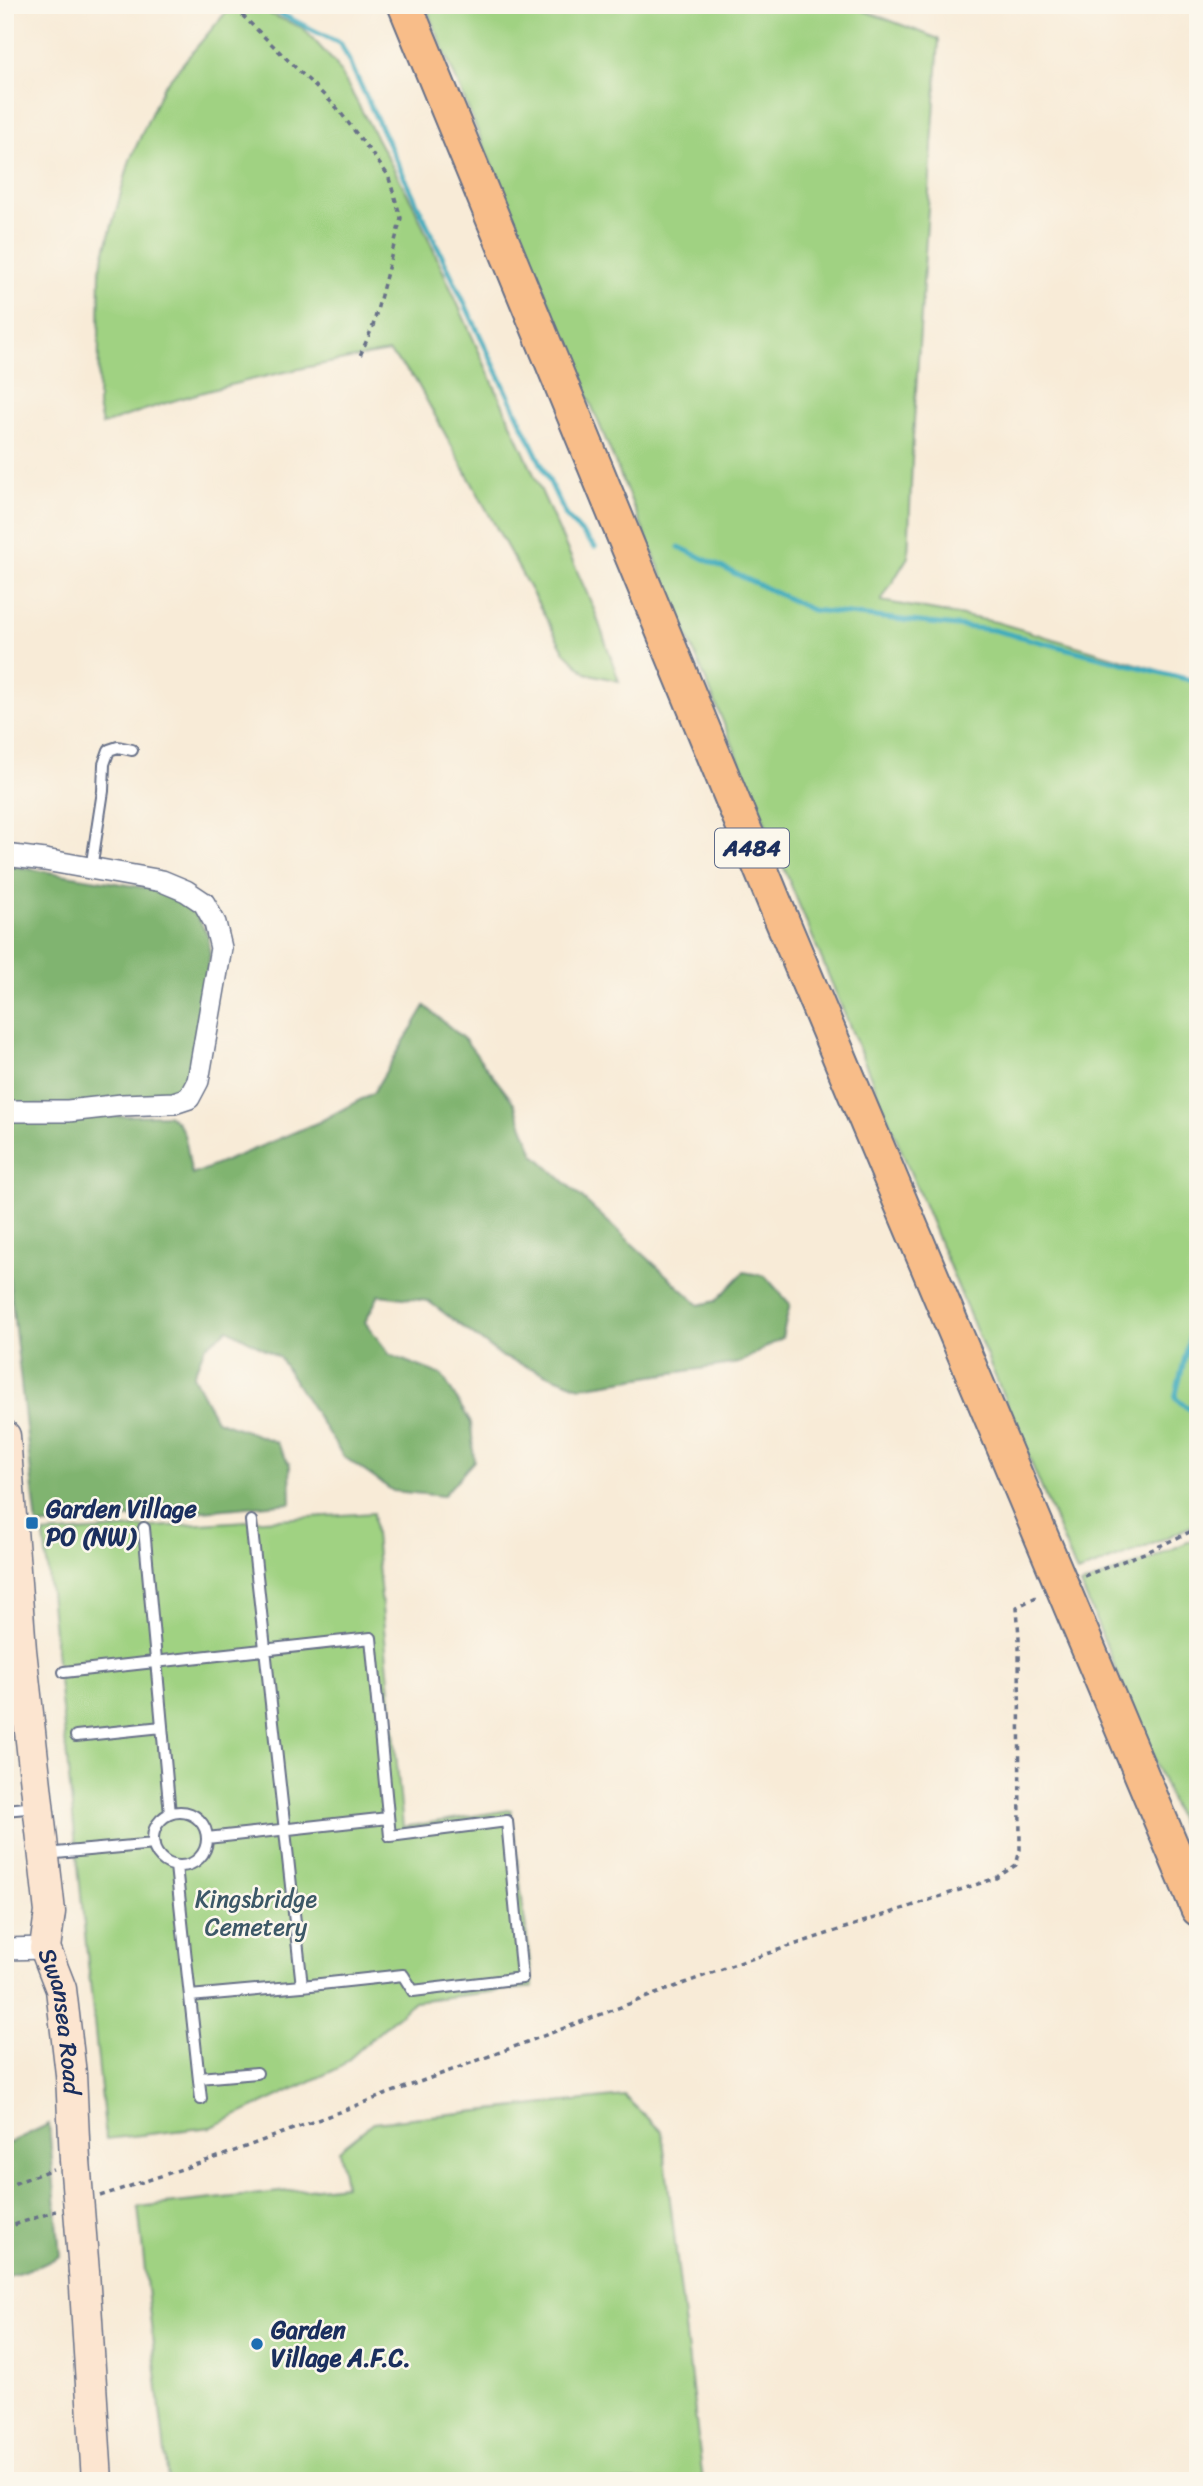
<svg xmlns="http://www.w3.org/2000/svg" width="1203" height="2486" viewBox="0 0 1203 2486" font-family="Sriracha,sans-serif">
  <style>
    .green { fill: #a0d282; stroke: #5e8070; stroke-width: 2 }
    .forest { fill: #80b470; stroke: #4e7267; stroke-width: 2 }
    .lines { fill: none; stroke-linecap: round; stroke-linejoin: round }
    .stream { stroke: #3eabbd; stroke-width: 5 }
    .lane-casing { stroke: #687188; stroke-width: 14 }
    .street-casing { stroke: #687188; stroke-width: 24 }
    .secondary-casing { stroke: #687188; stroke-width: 33 }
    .primary-casing { stroke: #687188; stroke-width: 37 }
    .path { stroke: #687188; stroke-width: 3.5; stroke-dasharray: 5 5; stroke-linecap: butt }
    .lane { stroke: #fff; stroke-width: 10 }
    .street { stroke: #fff; stroke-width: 21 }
    .secondary { stroke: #fce5d0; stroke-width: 30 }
    .primary { stroke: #f8bd89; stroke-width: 33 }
    .secondary-bridge-casing { stroke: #687188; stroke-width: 33; stroke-linecap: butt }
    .secondary-bridge { stroke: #fce5d0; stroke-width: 30 }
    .poi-dot { fill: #1f6fb2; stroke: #fbf7ec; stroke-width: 2.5 }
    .labels { text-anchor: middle; stroke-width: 5; stroke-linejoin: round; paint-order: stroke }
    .shield { fill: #fbf7ec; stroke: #5e6b89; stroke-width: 2 }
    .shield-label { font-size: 23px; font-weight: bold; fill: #1b2f5e }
    .poi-label { font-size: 24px; font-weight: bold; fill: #1b2f5e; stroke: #fbf7ec; text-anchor: start }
    .park-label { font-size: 24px; fill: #3c5867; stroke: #fbf7ec }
    .street-label { font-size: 24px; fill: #1b2f5e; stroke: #fbf7ec }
  </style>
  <rect width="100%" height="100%" fill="#fbf7ec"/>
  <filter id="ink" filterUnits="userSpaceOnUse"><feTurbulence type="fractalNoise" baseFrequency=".0143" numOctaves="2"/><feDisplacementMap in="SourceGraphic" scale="14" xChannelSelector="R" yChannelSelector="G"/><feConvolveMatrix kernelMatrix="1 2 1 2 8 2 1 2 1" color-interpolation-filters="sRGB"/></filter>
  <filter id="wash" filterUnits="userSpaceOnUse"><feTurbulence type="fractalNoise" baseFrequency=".00686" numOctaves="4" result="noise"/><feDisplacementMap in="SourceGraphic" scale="28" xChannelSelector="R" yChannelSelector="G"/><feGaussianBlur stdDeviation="1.57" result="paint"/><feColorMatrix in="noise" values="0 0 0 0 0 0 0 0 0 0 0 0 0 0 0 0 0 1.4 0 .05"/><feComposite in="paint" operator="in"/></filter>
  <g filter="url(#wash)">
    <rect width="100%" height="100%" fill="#f8ebd7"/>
    <path class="green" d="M232,5H249L303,28L336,64L413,204L594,609L619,681L586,673L564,651L415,379L389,352C293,368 194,390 102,425L98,406L100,269L130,160L163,87Z
      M425,5H849L939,39L913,437L908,557L881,601L996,622L1198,682V1523L1148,1546L1077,1573Z
      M373,1513L403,1827L511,1810L533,1987L414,2001L339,2068L212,2127L106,2139L44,1534Z
      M1198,1537V1866L1081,1585L1151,1559Z
      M624,2096L662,2132L703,2481H168L138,2207L345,2185L339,2150L374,2122Z"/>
    <path class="forest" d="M5,865L153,889L185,905L196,915L208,935L210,955L188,1074L182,1089L171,1098L5,1107Z
      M425,1006L465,1040L514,1103L534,1154L699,1305L716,1301L744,1272L765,1276L790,1304L782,1338L739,1363L580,1387L503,1357L428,1301L379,1295L365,1322L390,1355L442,1375L471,1423L474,1461L443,1496L393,1491L343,1456L279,1357L228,1329L205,1347L193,1376L216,1420L276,1442L290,1465L291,1503L37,1526L5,1240V1118L167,1115C190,1125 186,1155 192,1175L319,1122L373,1093Z
      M49,2124L60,2256L44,2264L5,2277V2145Z"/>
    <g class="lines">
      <path class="stream" d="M263,5L341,44L566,516L595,547
        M679,547L812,610L993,630L1198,682
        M1198,1303L1175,1398L1198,1416"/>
    </g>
  </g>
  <g filter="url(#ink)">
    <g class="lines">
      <g class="lane-casing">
        <path id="lane" d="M91,869L103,791L104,764L109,750L118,747L132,750
          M144,1528L170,1814
          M64,1672L371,1638L390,1836L507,1821L522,1978L413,1991L403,1975L302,1986
          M76,1736L162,1727
          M5,1810L37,1807
          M153 1839a27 27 0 1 1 54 0a27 27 0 1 1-54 0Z
          M207,1838L388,1818
          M45,1854L154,1844
          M176,1866L201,2099
          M190,1996L302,1986L251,1521
          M199,2078L257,2073"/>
      </g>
      <g class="street-casing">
        <path id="street" d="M5,855L45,860L162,881L186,891L204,903L215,923L221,948L198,1081L189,1098L174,1103L122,1105L68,1111H5
          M5,1949L45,1948"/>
      </g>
      <g class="secondary-casing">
        <g id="secondary">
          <path id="s1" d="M5,1436L21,1650L50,1912L45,1948L61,1989L71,2074L75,2160"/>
          <path d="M84,2272L97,2481"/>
        </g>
      </g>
      <g class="primary-casing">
        <path id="primary" d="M405,5L781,918L1198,1909"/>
      </g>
      <path class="path" d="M241,5L243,16L337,108L388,175L401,218L373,326L359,358
        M1084,1576L1147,1552L1198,1528
        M5,2187L53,2169
        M100,2196L221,2156L736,1964L996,1878L1016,1865L1020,1850L1019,1638L1017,1607L1038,1596
        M5,2228L56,2211"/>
      <use href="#lane" class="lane"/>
      <use href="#street" class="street"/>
      <use href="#secondary" class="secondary"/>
      <use href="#primary" class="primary"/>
      <g class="secondary-bridge-casing">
        <path id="secondary-bridge" d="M75,2160L84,2272"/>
      </g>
      <use href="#secondary-bridge" class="secondary-bridge"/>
    </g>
  </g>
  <g class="poi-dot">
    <rect x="25" y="1516" width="14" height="14" rx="3.5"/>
    <circle cx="257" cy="2344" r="7"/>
  </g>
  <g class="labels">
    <rect class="shield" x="715" y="828.5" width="74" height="39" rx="5"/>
    <g class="shield-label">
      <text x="752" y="856">A484</text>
    </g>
    <g class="poi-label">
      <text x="46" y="1517">Garden Village<tspan x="46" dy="28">PO (NW)</tspan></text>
      <text x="271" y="2338">Garden<tspan x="271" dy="28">Village A.F.C.</tspan></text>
    </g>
    <g class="park-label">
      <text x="256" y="1907">Kingsbridge<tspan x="256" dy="28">Cemetery</tspan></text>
    </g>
    <g class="street-label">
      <text dy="8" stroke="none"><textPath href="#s1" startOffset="590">Swansea Road</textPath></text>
    </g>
  </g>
  <rect width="1203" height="2486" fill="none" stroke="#fbf7ec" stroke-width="28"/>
</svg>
